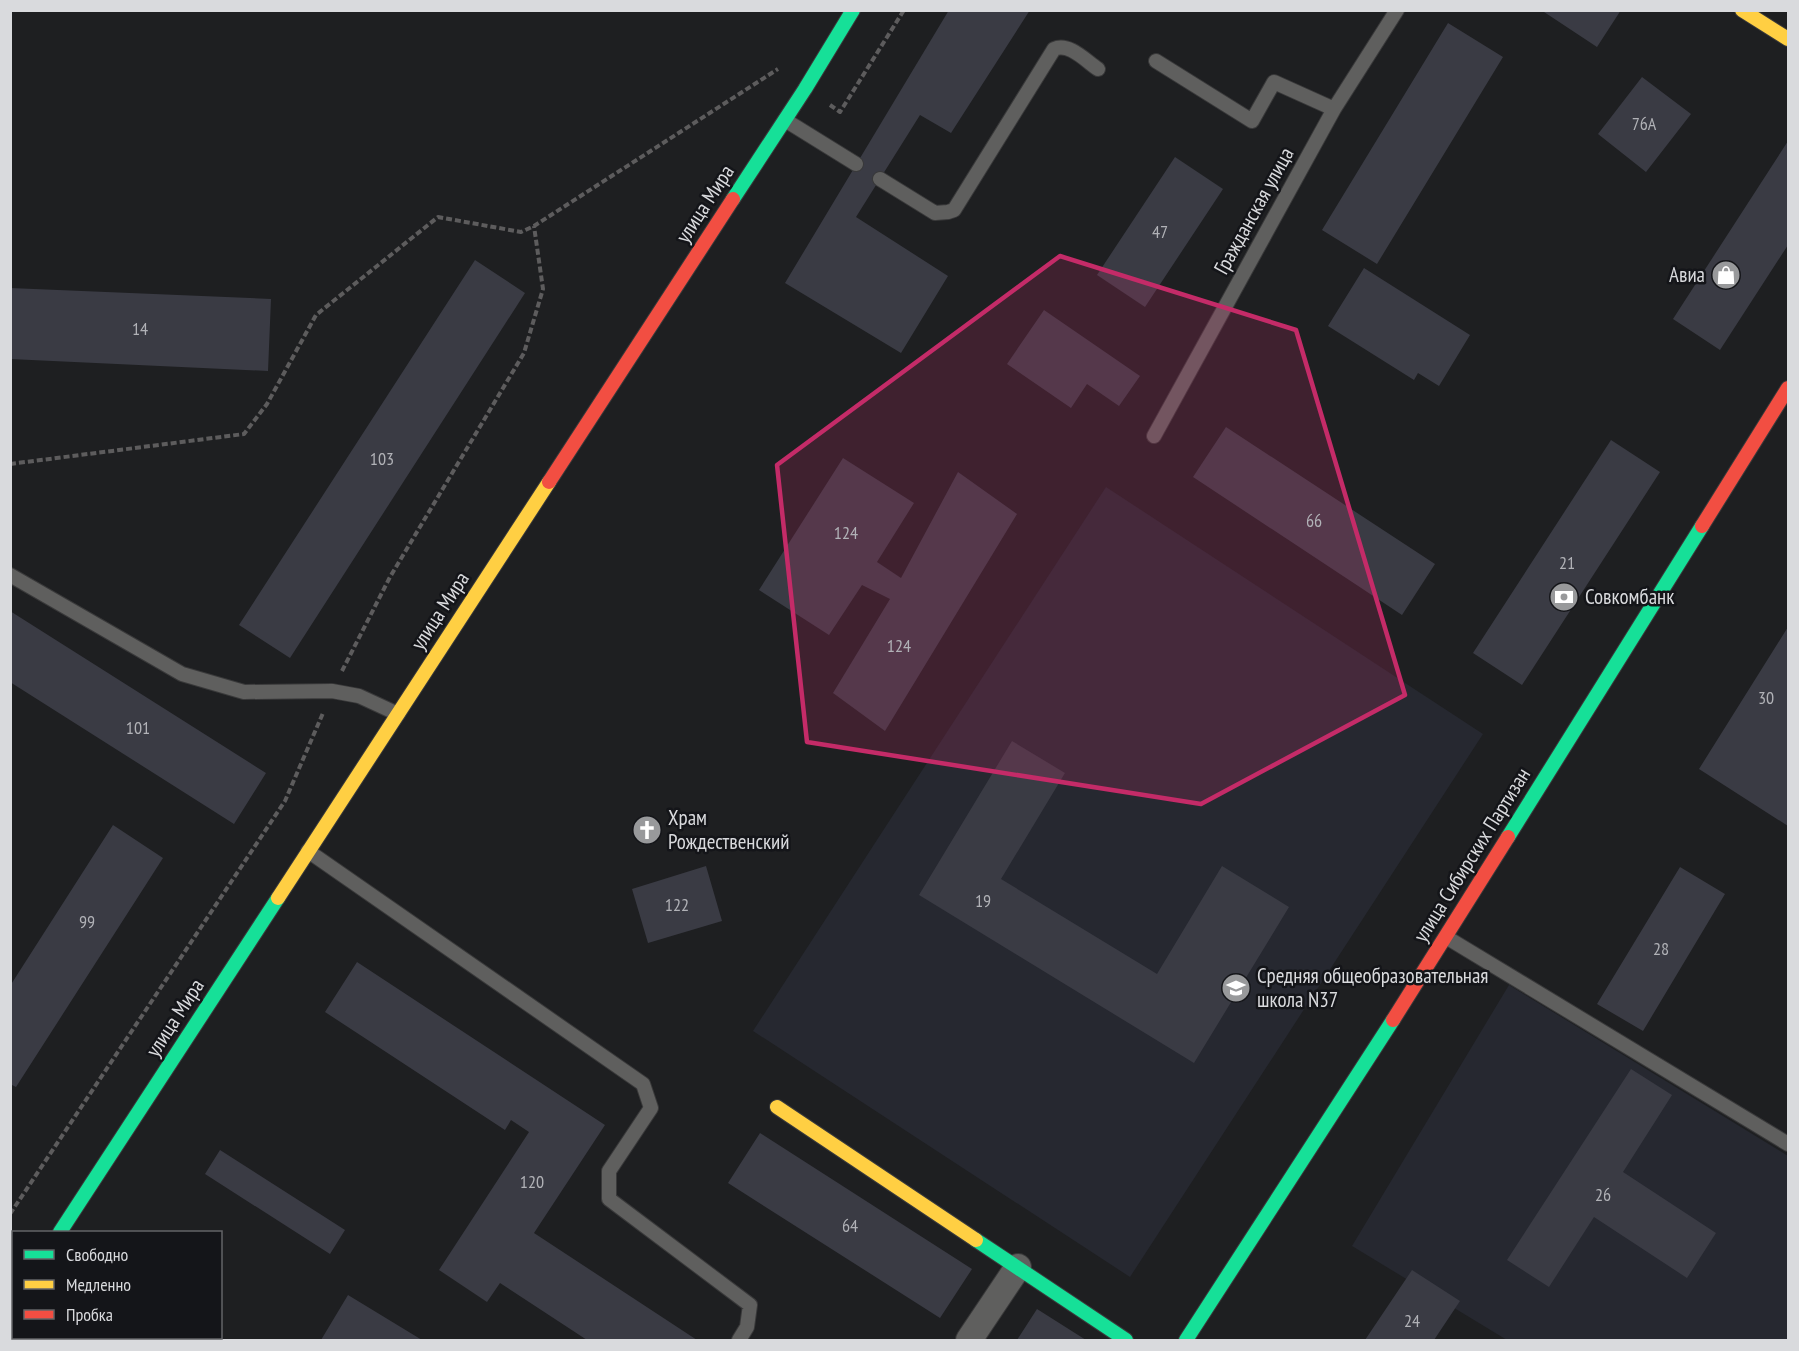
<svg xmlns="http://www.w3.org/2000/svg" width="1799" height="1351" viewBox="0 0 1799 1351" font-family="'PT Sans Narrow',sans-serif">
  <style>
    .built { fill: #262830 }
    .building { fill: #3a3b44 }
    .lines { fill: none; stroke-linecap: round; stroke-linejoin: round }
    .lane-casing { stroke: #39393a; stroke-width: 16 }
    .street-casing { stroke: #39393a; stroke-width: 28 }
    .fast-casing { stroke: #39393a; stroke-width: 16 }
    .slow-casing { stroke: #39393a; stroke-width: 16 }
    .jam-casing { stroke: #39393a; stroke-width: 16 }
    .path { stroke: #5d5c5d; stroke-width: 4; stroke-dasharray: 6 3; stroke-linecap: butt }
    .lane { stroke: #5f5f5e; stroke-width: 14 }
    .street { stroke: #5f5f5e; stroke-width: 26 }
    .fast { stroke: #16e098; stroke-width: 14 }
    .slow { stroke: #ffcf43; stroke-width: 14 }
    .jam { stroke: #f24e42; stroke-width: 14 }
    .marked { fill: #c42b68; fill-opacity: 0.2; stroke: #c42b68; stroke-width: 4.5; stroke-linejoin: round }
    .labels { text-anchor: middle; stroke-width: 5; stroke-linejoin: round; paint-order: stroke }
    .number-label { font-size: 18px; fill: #b1b2b7 }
    .street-label { font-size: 21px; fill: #d9dadd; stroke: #141519 }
    .poi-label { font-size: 21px; fill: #d9dadd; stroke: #141519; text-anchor: start }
  </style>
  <rect width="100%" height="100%" fill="#1e1f21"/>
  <path class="built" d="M1106,487L1483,734L1130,1277L753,1031Z
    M1509,985L1788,1156V1340H1507L1352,1246Z"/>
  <path class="building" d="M949,10H1030L951,133L920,115L856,217L948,276L901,353L785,283Z
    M1541,10H1621L1597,47Z
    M1448,23L1503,57L1377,264L1322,230Z
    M1642,77L1691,114L1646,172L1598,134Z
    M1788,141V245L1720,350L1673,319Z
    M1175,157L1223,189L1145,307L1097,275Z
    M475,260L525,293L290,658L239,625Z
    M1364,268L1470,335L1439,386L1418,373L1414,380L1328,326Z
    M10,288L271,299L268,371L10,359Z
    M1044,310L1140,376L1119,406L1087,384L1071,408L1007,364Z
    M1226,427L1435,564L1402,615L1193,477Z
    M1611,440L1660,472L1522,685L1473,653Z
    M843,458L914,503L877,562L901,578L958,472L1017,514L885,731L833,693L890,599L862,585L829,635L759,590Z
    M10,611L266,773L234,824L10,682Z
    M1788,627V826L1699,769Z
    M1012,741L1065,773L1001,879L1157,974L1222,866L1289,907L1194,1063L919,895Z
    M113,825L163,858L16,1087L10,1084V986Z
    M706,866L722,921L648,943L632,889Z
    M1680,867L1725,894L1643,1031L1597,1004Z
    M357,962L605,1125L534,1233L697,1340H587L500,1283L487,1302L439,1270L529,1132L511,1120L505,1130L325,1012Z
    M1631,1069L1672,1095L1623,1172L1716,1233L1687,1278L1594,1217L1549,1287L1507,1260Z
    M760,1133L972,1269L940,1318L728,1183Z
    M220,1150L345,1230L330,1254L205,1174Z
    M1412,1270L1460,1301L1434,1340H1365Z
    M348,1295L422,1340H321Z
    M1037,1309L1086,1340H1017Z"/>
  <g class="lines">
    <g class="lane-casing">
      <path id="lane" d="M1156,61L1252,121L1274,82L1334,109
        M785,120L856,164
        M880,179L935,213L948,212L954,210L1054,49C1069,42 1086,61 1098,69
        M1154,436L1334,109L1397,10
        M10,575L182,674L244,692L332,691L359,696L398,714
        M308,851L643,1084L651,1108L609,1171V1199L750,1305L747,1327L739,1340
        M1446,937L1788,1144"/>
    </g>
    <g class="street-casing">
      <path id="street" d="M969,1340L1018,1267"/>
    </g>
    <g class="fast-casing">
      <path id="fast" d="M733,199L805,89L853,10
        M1508,837L1702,526
        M60,1232L278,898
        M976,1240L1126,1340
        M10,1308L14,1304
        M1186,1340L1393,1020"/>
    </g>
    <g class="slow-casing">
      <path id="slow" d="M1742,10L1788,39
        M278,898L549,482
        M777,1107L976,1240"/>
    </g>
    <g class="jam-casing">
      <path id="jam" d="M549,482L733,199
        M1702,526L1788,388
        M1393,1020L1508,837"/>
    </g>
    <path class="path" d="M830,105L840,112L904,10
      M10,464L244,434L267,404L316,315L438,217L521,232L534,226L778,69
      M342,671L390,577L524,353L543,289L534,226
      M10,1214L285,801L323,713"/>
    <use href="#lane" class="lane"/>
    <use href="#street" class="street"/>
    <use href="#fast" class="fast"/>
    <use href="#slow" class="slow"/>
    <use href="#jam" class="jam"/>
  </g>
  <path class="marked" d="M1060,256L1296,330L1405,695L1201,804L807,742L777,465Z"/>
  <defs>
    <g id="shop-disc" transform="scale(1.5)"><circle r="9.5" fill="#98999b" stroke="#141519"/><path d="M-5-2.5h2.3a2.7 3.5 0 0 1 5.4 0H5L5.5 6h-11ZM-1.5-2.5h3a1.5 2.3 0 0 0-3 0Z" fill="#fff"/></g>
    <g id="bank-disc" transform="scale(1.5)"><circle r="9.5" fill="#98999b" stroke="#141519"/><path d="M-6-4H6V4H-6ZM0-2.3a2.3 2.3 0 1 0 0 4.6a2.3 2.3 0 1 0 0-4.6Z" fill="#fff"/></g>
    <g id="church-disc" transform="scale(1.5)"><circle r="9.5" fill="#98999b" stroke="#141519"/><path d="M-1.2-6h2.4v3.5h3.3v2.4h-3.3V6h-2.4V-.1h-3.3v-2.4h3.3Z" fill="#fff"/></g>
    <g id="school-disc" transform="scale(1.5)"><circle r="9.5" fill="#98999b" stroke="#141519"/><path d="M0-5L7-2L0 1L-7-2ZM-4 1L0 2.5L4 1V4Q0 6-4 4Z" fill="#fff"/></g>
  </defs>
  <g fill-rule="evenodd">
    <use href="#shop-disc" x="1726" y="275"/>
    <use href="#bank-disc" x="1564" y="597"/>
    <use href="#church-disc" x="647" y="830"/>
    <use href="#school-disc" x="1236" y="988"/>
  </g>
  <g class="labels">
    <g class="number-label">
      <text x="1644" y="130">76А</text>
      <text x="1160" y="238">47</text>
      <text x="140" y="335">14</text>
      <text x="382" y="465">103</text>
      <text x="1314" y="527">66</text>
      <text x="846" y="539">124</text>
      <text x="1567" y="569">21</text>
      <text x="899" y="652">124</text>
      <text x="1766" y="704">30</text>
      <text x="138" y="734">101</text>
      <text x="983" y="907">19</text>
      <text x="677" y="911">122</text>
      <text x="87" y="928">99</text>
      <text x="1661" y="955">28</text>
      <text x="532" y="1188">120</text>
      <text x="1603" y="1201">26</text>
      <text x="850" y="1232">64</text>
      <text x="1412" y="1327">24</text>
    </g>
    <g class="street-label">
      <text transform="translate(705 204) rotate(-57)" y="7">улица Мира</text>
      <text transform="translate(1254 211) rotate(-61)" y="7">Гражданская улица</text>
      <text transform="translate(440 611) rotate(-57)" y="7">улица Мира</text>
      <text transform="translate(1472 855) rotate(-58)" y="7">улица Сибирских Партизан</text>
      <text transform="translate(175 1018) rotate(-57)" y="7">улица Мира</text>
    </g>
    <g class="poi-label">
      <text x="1705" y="282" text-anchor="end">Авиа</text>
      <text x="1585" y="604">Совкомбанк</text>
      <text x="668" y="825">Храм<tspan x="668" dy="24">Рождественский</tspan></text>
      <text x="1257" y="983">Средняя общеобразовательная<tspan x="1257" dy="24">школа N37</tspan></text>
    </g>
  </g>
  <rect width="1799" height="1351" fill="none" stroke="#d9dadd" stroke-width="24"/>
  <rect x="12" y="1231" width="210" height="108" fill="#141519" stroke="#636467" stroke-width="1.5"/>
  <rect x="24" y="1250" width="30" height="9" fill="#16e098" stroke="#636467" stroke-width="1.5"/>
  <text x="66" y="1261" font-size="18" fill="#d9dadd">Свободно</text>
  <rect x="24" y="1280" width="30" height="9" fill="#ffcf43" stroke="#636467" stroke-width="1.5"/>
  <text x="66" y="1291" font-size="18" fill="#d9dadd">Медленно</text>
  <rect x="24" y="1310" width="30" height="9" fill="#f24e42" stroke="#636467" stroke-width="1.5"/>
  <text x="66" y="1321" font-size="18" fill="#d9dadd">Пробка</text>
</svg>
